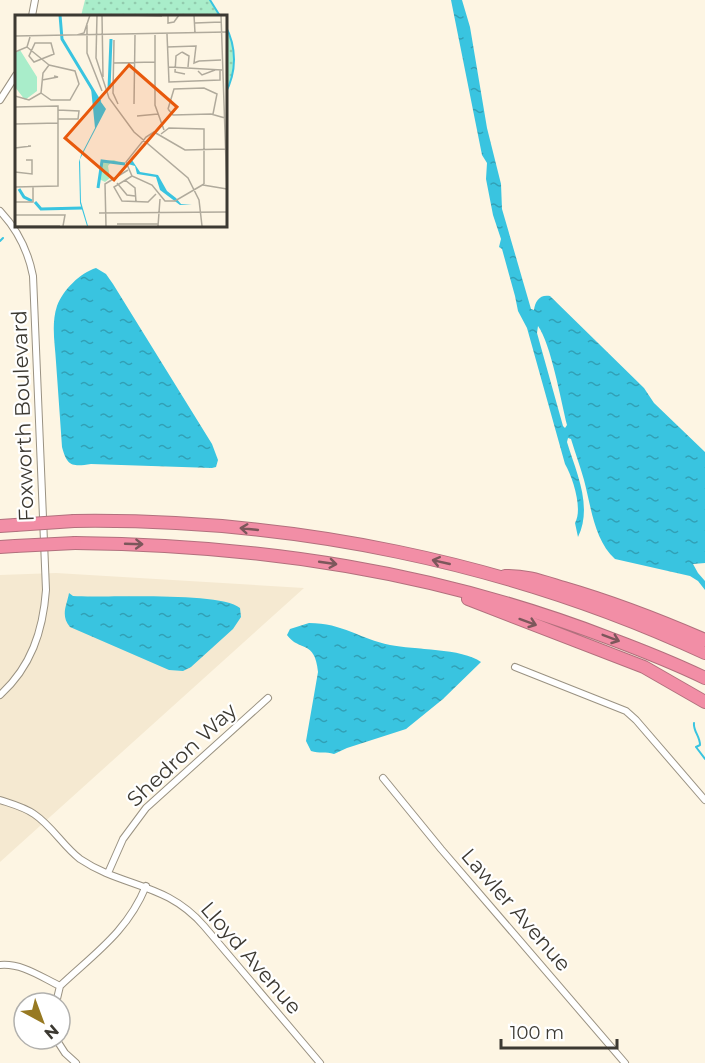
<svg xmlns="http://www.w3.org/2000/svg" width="705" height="1063" viewBox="0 0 705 1063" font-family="Montserrat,sans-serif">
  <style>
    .built { fill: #f5e9d1 }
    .grass { fill: url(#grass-dots) }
    .water { fill: url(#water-ripples); fill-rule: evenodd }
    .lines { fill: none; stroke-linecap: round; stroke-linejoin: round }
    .stream { stroke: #39c4e0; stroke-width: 2 }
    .street-casing { stroke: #9a9282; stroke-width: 8 }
    .highway-casing { stroke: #b2707d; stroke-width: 14 }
    .street { stroke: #fff; stroke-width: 6 }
    .highway { stroke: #f28ea6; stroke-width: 12 }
    .highway-bridge-casing { stroke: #b2707d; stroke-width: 14; stroke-linecap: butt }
    .highway-bridge { stroke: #f28ea6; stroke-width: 12 }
    .oneway { stroke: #7c575b }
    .labels { text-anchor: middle; stroke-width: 4.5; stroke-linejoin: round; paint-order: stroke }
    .street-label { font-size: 21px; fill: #3c3932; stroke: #fff }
    .inset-river { fill: none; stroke: #39c4e0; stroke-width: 3 }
    .inset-road { fill: none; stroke: #b0aa9c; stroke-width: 1.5 }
    .view { fill: #e8590c; fill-opacity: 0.15; stroke: #e8590c; stroke-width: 3 }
    .inset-edge { fill: none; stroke: #3c3932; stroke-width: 3 }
  </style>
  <defs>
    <pattern id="grass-dots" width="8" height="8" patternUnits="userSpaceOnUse" patternTransform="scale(1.5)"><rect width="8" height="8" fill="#a9edca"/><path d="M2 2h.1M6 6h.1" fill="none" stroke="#92ccae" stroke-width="1.8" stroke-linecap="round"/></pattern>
    <pattern id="water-ripples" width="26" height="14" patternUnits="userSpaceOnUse" patternTransform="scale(1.5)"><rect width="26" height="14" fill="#39c4e0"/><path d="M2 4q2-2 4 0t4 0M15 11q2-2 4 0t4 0" fill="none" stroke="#31a0b6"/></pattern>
  </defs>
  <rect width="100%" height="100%" fill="#fdf5e3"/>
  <path class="built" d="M56,573L304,588L0,862V575Z"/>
  <path class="grass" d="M85,0H210L220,16H81Z
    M225,25C237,46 237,72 225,94Z"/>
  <path class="water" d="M451,0H462L470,27L487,128L501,184L502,209L531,309L534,310C535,301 540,294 550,296L644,388L654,403L705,452V563L693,564L698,573L705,581V590L698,581L690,576L615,559C594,540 591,506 584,480C580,466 575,452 571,439L568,438L567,442C576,472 593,506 578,537L575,523C583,509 573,478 565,464L527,328L518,311L515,296L502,249L499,247L501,239L493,215L486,179L487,163L482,155ZM538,326C551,344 561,401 567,425L565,428L563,426L537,333Z
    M96,268L106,274L113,284L212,444L218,460L216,467L212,468L91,464C72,467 67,466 62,447C60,418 58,390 56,362C55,344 51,324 57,306C63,290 80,273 96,268Z
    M69,593L73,596C105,598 220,591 240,608L241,617L233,629L191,667L183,671L169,670L70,627C60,615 67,605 69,593Z
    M309,623C343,623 360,639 390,645C414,650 462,648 481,662L443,699L406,729L347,748L334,754C326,751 319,754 311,751L306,741L318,672C315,639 299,652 287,635L290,629Z"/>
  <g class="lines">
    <path class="stream" d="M210,0L220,16
      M225,25C237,47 237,72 225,94
      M0,241L3,238
      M694,723C693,731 700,736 700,745L696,747L705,759"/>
    <g class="street-casing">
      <path id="street" d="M32,16L35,0
        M0,100L16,75
        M0,211C18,230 28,250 33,276L46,590C43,631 31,667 0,695
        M515,667L626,711L636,720L705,800
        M383,778L441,849L625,1063
        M0,800C12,804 24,807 34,814C52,826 63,846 80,859C123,888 166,882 204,926L320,1063
        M108,873L123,839L146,808L268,698
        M0,965C22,963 41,977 60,986
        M60,986C95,953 127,932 146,886
        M56,1003L60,986
        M56,1039L65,1053L76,1063"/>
    </g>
    <g class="highway-casing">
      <path id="highway" d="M74,521C291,518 509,562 705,653
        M0,526L15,525
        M75,543C261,545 435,571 609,638C641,650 674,663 705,678
        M0,547L15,546
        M505,576C526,575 544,582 564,588C612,602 659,620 705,640
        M468,599L644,667L705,702"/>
    </g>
    <use href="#street" class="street"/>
    <use href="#highway" class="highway"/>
    <g class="highway-bridge-casing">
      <path id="highway-bridge" d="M15,525L74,521
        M15,546L75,543"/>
    </g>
    <use href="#highway-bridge" class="highway-bridge"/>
  </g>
  <defs><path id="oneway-shaft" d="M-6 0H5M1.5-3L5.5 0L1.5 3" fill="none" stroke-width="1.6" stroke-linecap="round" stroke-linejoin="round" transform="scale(1.5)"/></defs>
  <g class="oneway">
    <use href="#oneway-shaft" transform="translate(249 529) rotate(-174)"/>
    <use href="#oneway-shaft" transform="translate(134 544) rotate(2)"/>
    <use href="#oneway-shaft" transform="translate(441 562) rotate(-167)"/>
    <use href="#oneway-shaft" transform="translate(328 563) rotate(8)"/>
    <use href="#oneway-shaft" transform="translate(528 622) rotate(20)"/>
    <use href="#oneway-shaft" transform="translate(611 638) rotate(21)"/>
  </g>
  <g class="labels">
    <g class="street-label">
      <text transform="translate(23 416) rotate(-92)" y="7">Foxworth Boulevard</text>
      <text transform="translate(182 755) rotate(-43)" y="7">Shedron Way</text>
      <text transform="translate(516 910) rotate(49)" y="7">Lawler Avenue</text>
      <text transform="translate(251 958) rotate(49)" y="7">Lloyd Avenue</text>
    </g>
  </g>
  <g transform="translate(15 15)">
    <rect width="212" height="212" fill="#fdf5e3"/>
    <path d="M5,35L22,62V76L10,85L0,72V38ZM99,145L110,150L97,146L93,151L95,163L90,167L84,164L86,147Z" fill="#a9edca"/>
    <path d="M76,73L91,94L65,144L66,187L73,211H72L65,188L64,147L66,140L80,113ZM117,145L125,157L143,160L152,176L161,183L166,189H177L165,190L145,175L141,162L122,159L120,151L113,149Z" fill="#39c4e0"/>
    <path class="inset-river" d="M45,0L47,24L85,87M94,74L96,24M83,173L87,146L110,149M4,174L9,182L17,186M20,187L26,194L67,193"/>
    <path class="inset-road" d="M82,0L81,43L94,83L119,117L173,163L184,185L187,211M87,0L88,62M114,0L147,1M153,0V8L159,7L164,0M179,0L180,18M206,0L212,177M72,8V38L87,76M180,8L206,7M152,19L154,67L205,65V55M62,20L69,18L75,0M140,20V90L149,115M0,21L212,17M99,25L98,78L103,89M20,28H36L39,39L19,47L14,41ZM12,32L34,50M152,32L181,31L179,48L184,46M0,37L12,32L15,22M167,37L161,41L160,57L170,59M167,37L174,41L173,52M184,46L206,45M98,48L140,47M154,52L207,55M183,56L187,60L200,55M27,65L43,62L39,61M26,78L36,85H55L64,69L60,56L34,50M0,81L14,85L26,78L28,58L34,50M119,89L120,20M0,92L43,91V171L0,172M153,94L159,74L189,73L202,79L198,99M153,94L158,100L196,99L210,103M43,95L64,96L63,104H43M122,101L143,99M0,109L43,108M146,119L154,113L189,114V169M0,133L16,131H13M0,157L17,159V145H11M117,161L99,172L107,186L133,187L141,179M110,165L120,173L121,187M102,168L112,180L120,181M189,169L160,186H150L137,170L117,161L111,147L131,122L139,117L170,135L210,134M188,170L212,174M0,187H18V172M84,198L212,197M0,200H50L48,211M102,209H143M0,211H45M91,211L90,169L113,155M143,211L145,184"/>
    <path class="view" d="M114,50L162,92L99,165L50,123Z"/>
    <rect width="212" height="212" class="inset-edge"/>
  </g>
  <g transform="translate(42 1021) rotate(139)"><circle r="28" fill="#ffffff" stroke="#b1b0ad" stroke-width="1.5"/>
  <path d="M0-4.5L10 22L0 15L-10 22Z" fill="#977922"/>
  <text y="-9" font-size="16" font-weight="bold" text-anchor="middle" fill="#3c3932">N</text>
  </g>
  <path d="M501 1039v9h116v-9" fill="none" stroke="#3c3932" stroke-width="3"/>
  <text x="510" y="1039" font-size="18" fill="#3c3932" stroke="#ffffff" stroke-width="4.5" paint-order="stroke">100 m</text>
</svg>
